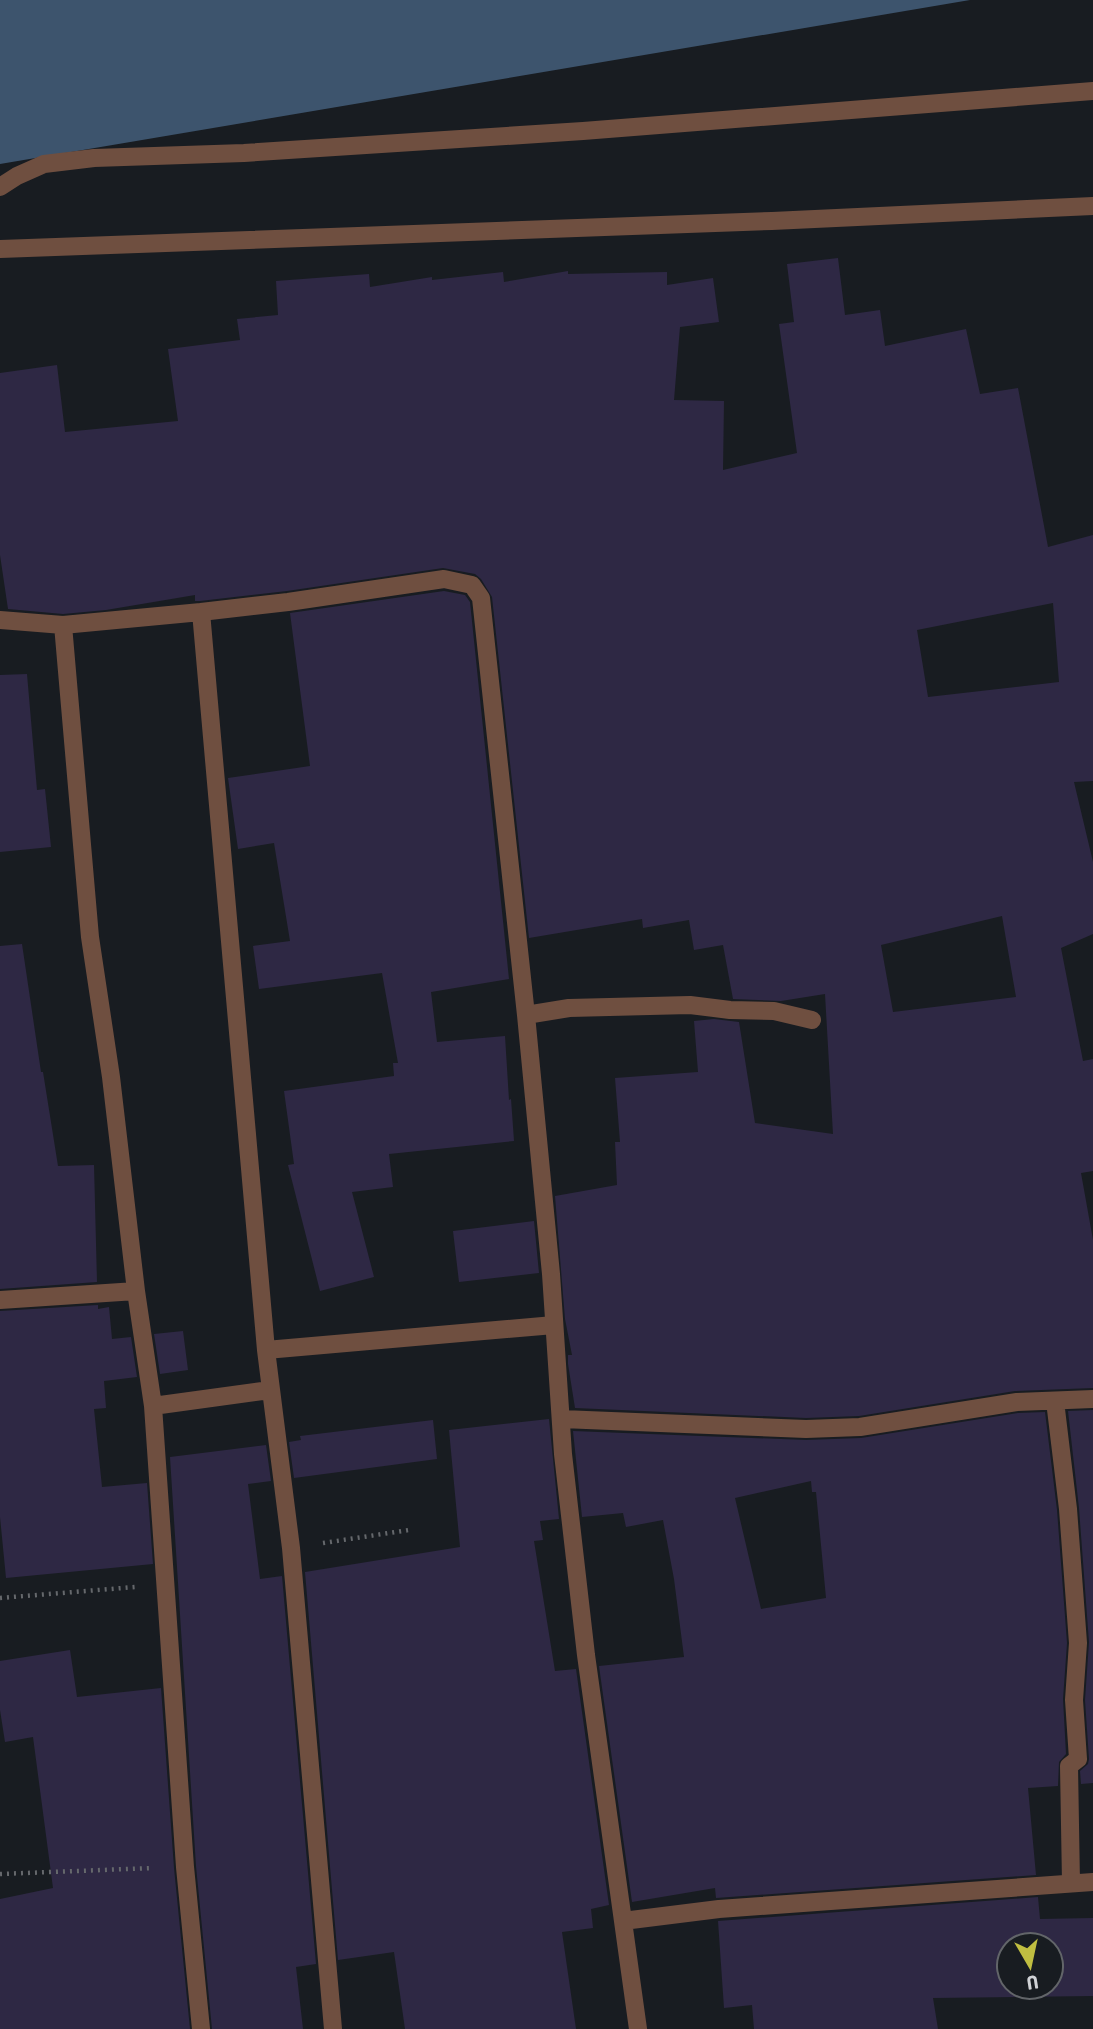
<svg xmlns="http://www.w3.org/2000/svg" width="1093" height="2029" viewBox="0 0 1093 2029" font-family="'Asap Condensed',sans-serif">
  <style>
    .water { fill: #3d546d }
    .building { fill: #2e2844; fill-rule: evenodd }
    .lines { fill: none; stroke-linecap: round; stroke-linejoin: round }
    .path { stroke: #65686c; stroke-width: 4.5; stroke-dasharray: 2 5; stroke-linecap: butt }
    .minor { stroke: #6f4f40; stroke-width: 18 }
  </style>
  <rect width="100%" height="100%" fill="#181c21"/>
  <path class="water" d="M0,0H970L0,164Z"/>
  <path class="building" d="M838,258L845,315L880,310L885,346L966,329L980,394L1018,388L1048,547L1093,535V781L1074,782L1093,862V934L1061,948L1083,1061L1093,1059V1171L1081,1173L1093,1240V1388L1015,1391L859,1416L806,1418L575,1408L568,1364V1355H572L565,1319L555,1196L617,1185L615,1142H620L615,1078L698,1072L694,1021L714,1019L739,1022L755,1123L833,1134L825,994L781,1001L733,999L723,945L694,950L689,920L643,928L642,919L529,938L492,597L481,579L475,574L443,568L287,591L200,601H195V595L106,610L63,614L8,609L0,555V373L57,365L65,432L178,421L168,349L240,340L237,319L278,315L276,281L369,274L370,287L432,277V280L503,272L504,282L568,271V274L667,272V285L713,278L719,322L680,327L674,400L724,401L723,470L797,453L779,324L794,322L787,264ZM1053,603L1059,682L928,697L917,630ZM1002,916L1016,997L893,1012L881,945Z
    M444,591L465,595L470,602L509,979L431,992L437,1042L505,1036L509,1100L511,1099L514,1141L389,1154L393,1187L352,1192L374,1277L320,1291L288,1165L294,1164L284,1091L394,1076L393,1063H398L382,973L259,989L253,946L290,941L274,843L238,849L228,778L310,766L290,613Z
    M27,674L37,790L45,789L51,847L0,852V675Z
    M22,944L41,1072H43L58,1166L94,1165L97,1282L0,1289V946Z
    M534,1221L539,1273L459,1282L453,1231Z
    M98,1305V1309L109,1307L112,1339L131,1337L137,1377L104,1381L106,1408L94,1409L102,1487L147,1483L153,1564L6,1578L0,1517V1311Z
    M183,1331L188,1370L160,1374L154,1334Z
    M1093,1410V1783L1081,1784L1080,1771L1088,1764L1089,1759L1085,1700L1089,1642L1079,1508L1068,1411Z
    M1045,1412L1057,1510L1067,1643L1063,1699L1066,1754L1059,1762L1058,1786L1028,1788L1036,1875L716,1898L715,1888L632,1902L599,1666L684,1657L674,1579L663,1520L626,1527L623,1513L582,1517L573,1431L806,1440L861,1438L1018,1413ZM811,1481L812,1492H816L826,1598L761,1609L735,1498Z
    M549,1419L559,1519L540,1521L543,1540L534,1541L555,1671L576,1669L609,1905L591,1909L593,1928L562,1932L576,2029H405L394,1952L338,1960L305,1572L460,1547L449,1430Z
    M433,1420L437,1459L294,1478L289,1442L301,1440L300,1436Z
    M266,1445L271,1481L248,1484L260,1579L282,1576L316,1964L296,1967L303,2029H212L196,1866L170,1457Z
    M70,1650L77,1697L161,1688L174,1868L190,2029H0V1899L53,1888L33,1737L5,1742L0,1710V1661Z
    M1038,1897L1040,1919L1093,1918V1996L933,1998L938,2029H754L752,2005L724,2008L718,1921ZM1009,1945H1051V1987H1009Z"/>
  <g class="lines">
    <path class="path" d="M323,1543L409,1530
      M0,1598L135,1587
      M0,1874L153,1868"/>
    <path class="minor" d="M0,187L17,176L44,164L94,158L244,153L583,131L1093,91
      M0,249L772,221L1093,206
      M201,612L288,602L444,579L472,585L481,598L526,1015L551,1274L563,1454L586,1655L638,2029
      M0,620L63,625L201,612L266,1350L291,1548L333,2029
      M63,625L90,937L111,1077L136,1291L153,1406L185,1867L201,2029
      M526,1015L569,1008L690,1005L730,1010L774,1011L812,1020
      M0,1300L136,1291
      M266,1350L554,1325
      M1055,1401L1068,1509L1078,1643L1074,1700L1078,1759L1069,1766L1071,1883
      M153,1406L270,1390
      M562,1419L806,1429L860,1427L1017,1402L1093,1399
      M623,1921L719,1909L1093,1882"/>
  </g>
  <g transform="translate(1030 1966) rotate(171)"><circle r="33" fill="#181c21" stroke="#626569" stroke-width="2"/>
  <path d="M0-5L12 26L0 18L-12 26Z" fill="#c0be41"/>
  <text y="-10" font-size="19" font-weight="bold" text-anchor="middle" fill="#d0d2d6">U</text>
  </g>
</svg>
